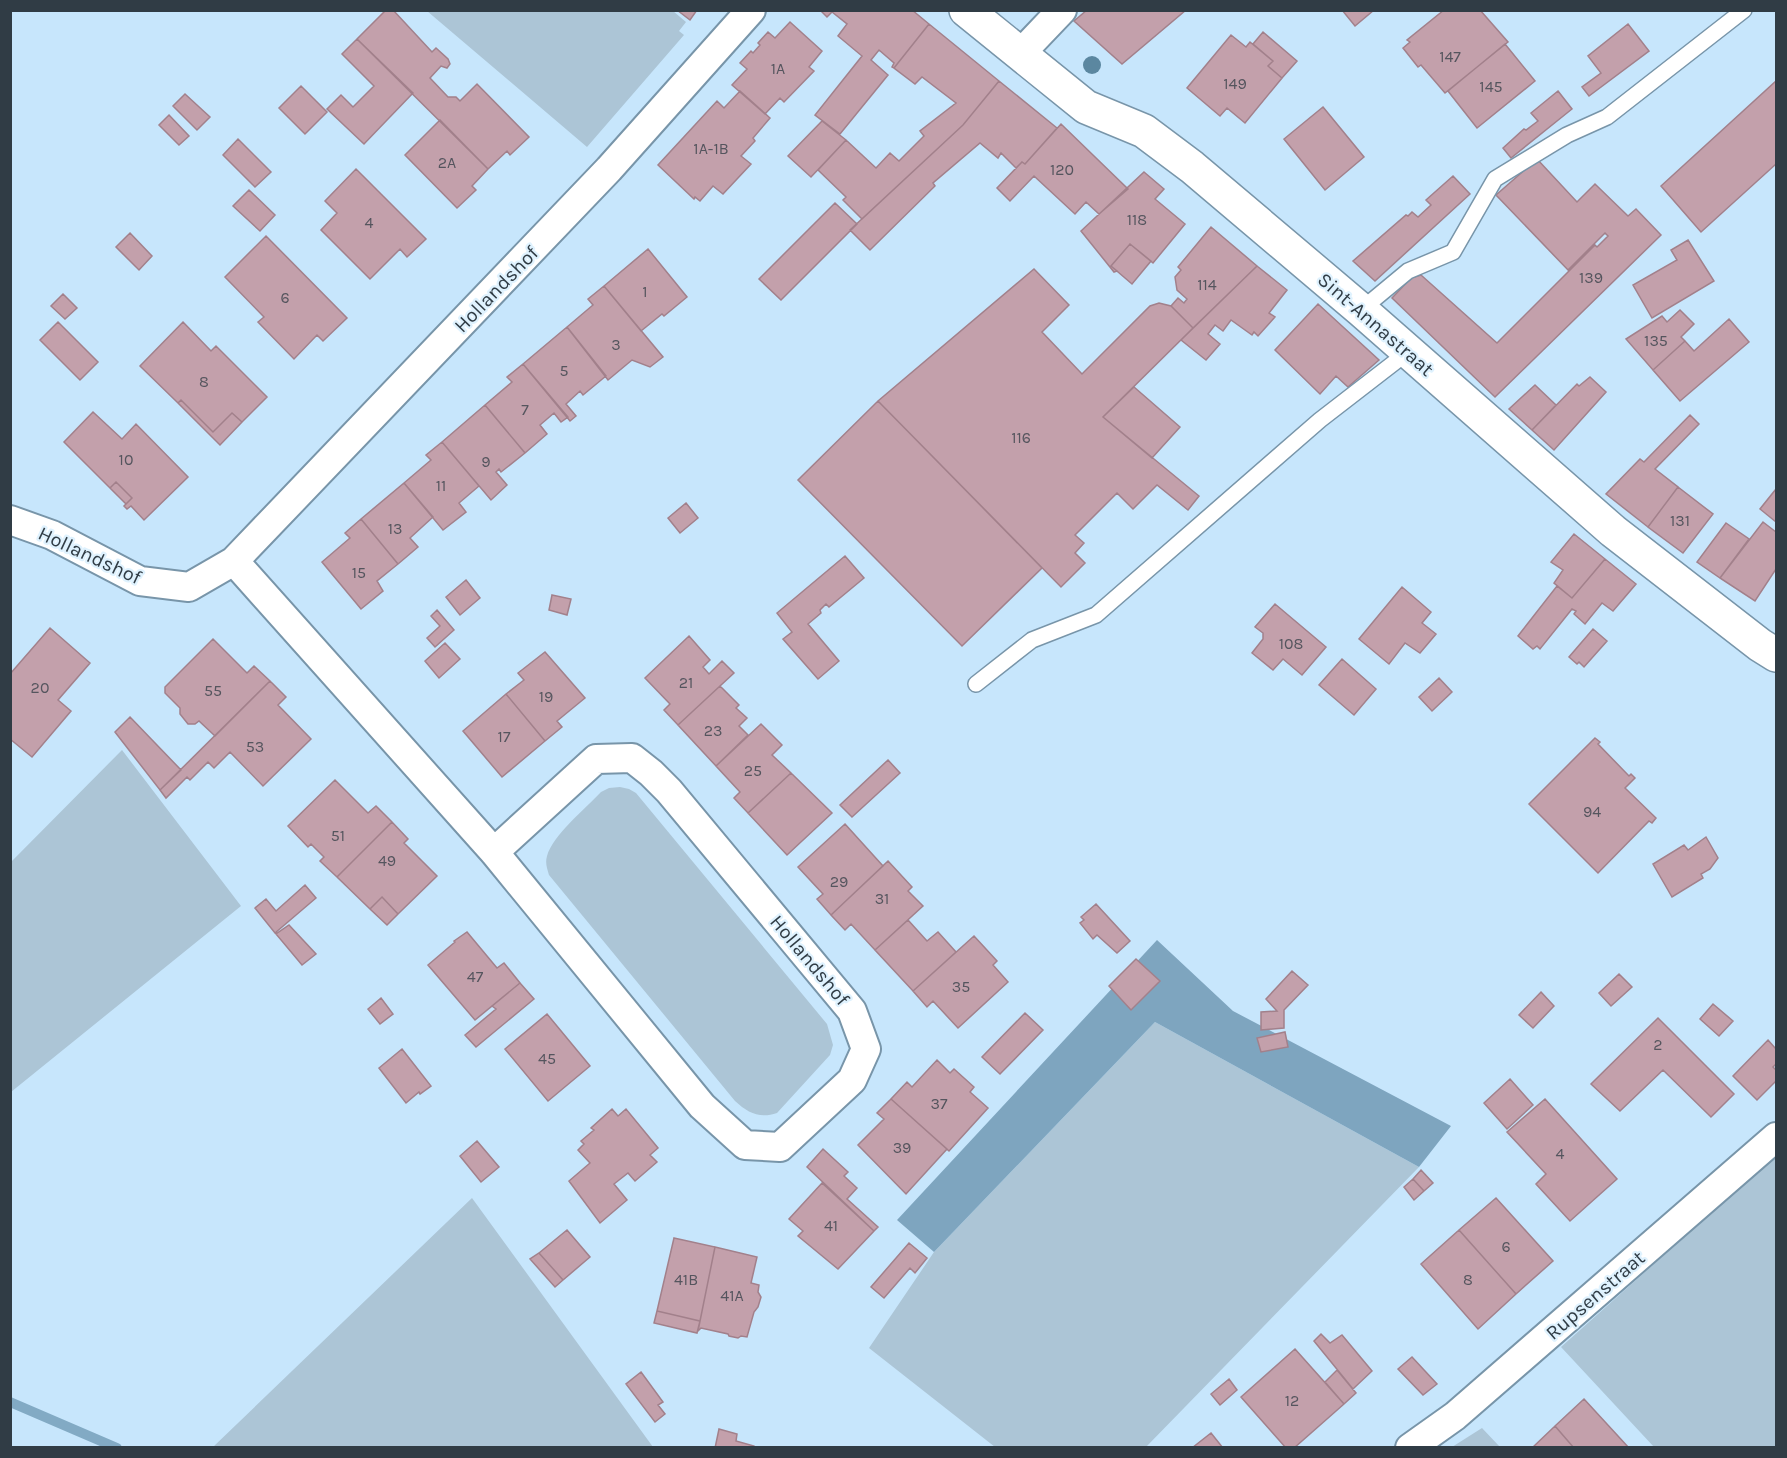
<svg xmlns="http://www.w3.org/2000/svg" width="1787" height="1458" viewBox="0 0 1787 1458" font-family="Karla,sans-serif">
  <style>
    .green { fill: #acc5d6 }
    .forest { fill: #7ea5bf }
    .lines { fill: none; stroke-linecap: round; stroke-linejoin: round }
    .stream { stroke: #82aac4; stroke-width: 10 }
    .building { fill: #c3a0ab; stroke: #a2808b; stroke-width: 1.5 }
    .service-casing { stroke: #7895a9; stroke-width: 18 }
    .minor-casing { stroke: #7895a9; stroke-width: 32 }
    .tertiary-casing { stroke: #7895a9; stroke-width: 36 }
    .service { stroke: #fff; stroke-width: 15 }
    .minor { stroke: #fff; stroke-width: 28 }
    .tertiary { stroke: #fff; stroke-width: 33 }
    .tree { fill: #5b87a0 }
    .labels { text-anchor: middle; stroke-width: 4.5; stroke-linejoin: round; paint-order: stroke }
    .number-label { font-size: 16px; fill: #55555e }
    .street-label { font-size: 20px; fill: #303c45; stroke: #dff2fe }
  </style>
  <rect width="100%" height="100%" fill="#c7e6fc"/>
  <path class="green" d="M673,11L686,22L679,31L684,35L587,147L427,11Z
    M122,750L241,906L11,1092V862Z
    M620,787L629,789L636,793L827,1024L833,1045L830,1055L777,1113C760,1119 748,1113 735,1101L549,875C547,868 545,863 547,856C553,835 585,809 601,792L609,788Z
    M1155,1022L1419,1167L1146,1447H995L869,1348L934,1252Z
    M1776,1155V1447H1654L1561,1347Z
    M472,1198L653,1447H213Z
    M1482,1428L1500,1447H1452Z"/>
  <path class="forest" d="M1157,940L1233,1011L1451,1126L1419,1167L1155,1022L934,1252L897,1220Z"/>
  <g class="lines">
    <path class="stream" d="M10,1402L117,1448"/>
  </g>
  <path class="building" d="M386,10H393L432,52L436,48L448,59L450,64L447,68L441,66L430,78L448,97H456L460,101L477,84L529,137L510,155L507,151L488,169L357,39Z
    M677,10H697L690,20Z
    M820,10H912L929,24L894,68L892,67L894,63L879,50L871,60L888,75L840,134L815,115L862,56L838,36L847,24L832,12L827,17Z
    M1087,10H1186L1122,64L1074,21Z
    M1342,10H1374L1355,26Z
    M1444,10H1480L1508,42L1445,93L1421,65L1418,67L1403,48L1410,42L1407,40Z
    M790,22L822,51L809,67L814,71L784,102L780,98L765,114L732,85L747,69L740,63L751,51L753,53L760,45L758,43L768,32L775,38Z
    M929,24L999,81L963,125L862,219L843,200L846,197L818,170L846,140L876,168L890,153L899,161L924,136L920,131L956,103L922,77L915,84L894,68Z
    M1628,24L1649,51L1589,96L1582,87L1601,73L1588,56Z
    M1263,32L1297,61L1282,78L1268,66L1273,61L1253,44Z
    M1231,35L1246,47L1250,42L1273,61L1268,66L1282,78L1245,123L1227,108L1220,116L1187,88Z
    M357,39L413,93L364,144L327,109L341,95L353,107L374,86L342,54Z
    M1505,44L1535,81L1477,128L1448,91Z
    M999,81L1057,128L1025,164L1022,162L1016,168L1001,153L998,158L980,143L933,183L935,186L870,250L850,230L963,125Z
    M1776,81V164L1701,232L1661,186Z
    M301,86L327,112L305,134L279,108Z
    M740,91L770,118L753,138L755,141L741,156L751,164L723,194L713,186L700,201L695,197L694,199L658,165L717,101L724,108Z
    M1558,91L1572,109L1511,158L1503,148L1524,129L1526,130L1538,121L1531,113Z
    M185,94L210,117L197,130L173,106Z
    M1323,107L1364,157L1325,190L1284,139Z
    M169,115L189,136L179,145L159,125Z
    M440,120L488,169L472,186L476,190L457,208L405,155Z
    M822,121L846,140L811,177L788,156Z
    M1061,124L1128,189L1099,214L1086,202L1075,214L1034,176L1010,201L997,188L1022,162L1025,164Z
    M238,139L271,172L255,187L223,155Z
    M1537,159L1577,202L1595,184L1628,216L1636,209L1661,235L1495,397L1392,298L1411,278L1421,275L1497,343L1595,245L1597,247L1608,236L1605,233L1568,270L1496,195Z
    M356,169L426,239L407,257L400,249L370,279L321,230L337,213L325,201Z
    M1144,172L1164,189L1155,199L1185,224L1153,263L1130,244L1111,266L1117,271L1114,272L1081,231Z
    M1453,176L1470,194L1375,281L1353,261L1406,215L1408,216L1412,212L1418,217L1431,205L1426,200Z
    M249,190L275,215L260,231L233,206Z
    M835,203L857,224L781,300L759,279Z
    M1211,227L1257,266L1193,328L1171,306L1178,298L1184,303L1187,299L1177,290L1175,277L1181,270L1178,267Z
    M130,233L152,256L139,270L116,247Z
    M266,236L347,318L323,341L317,335L294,359L258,322L264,317L225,277Z
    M1688,240L1714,281L1652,318L1633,285L1677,260L1671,250Z
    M1130,244L1151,261L1132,284L1111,266Z
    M648,249L687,297L664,316L662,314L641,331L604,286Z
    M1257,266L1287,290L1269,313L1275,317L1258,336L1254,332L1252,335L1231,320L1223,331L1215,325L1208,334L1220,344L1206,360L1181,340Z
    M1034,269L1069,305L1042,332L1082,374L1150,306L1159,303L1171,306L1193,328L1103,417L1199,496L1188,510L1157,485L1133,509L1117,493L1075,535L1084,543L1075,553L1085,563L1061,587L878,401Z
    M604,286L663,357L650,367L632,360L608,380L567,327L593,305L588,299Z
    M63,294L77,308L65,319L51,306Z
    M1318,304L1379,360L1348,387L1336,376L1320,394L1275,350Z
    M1680,310L1694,324L1681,337L1685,341L1653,370L1626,339L1662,316L1667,322Z
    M1729,319L1749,342L1680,401L1653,370L1685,341L1694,351Z
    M58,322L98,362L80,380L40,340Z
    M183,322L211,351L216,346L267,397L242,422L232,413L213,432L181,400L178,403L140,366Z
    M567,327L606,376L583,395L580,391L566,404L576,416L570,421L523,364Z
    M523,364L568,417L561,422L554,413L540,425L547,434L525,453L485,405L512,382L507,377Z
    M1590,377L1606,392L1554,450L1532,430L1577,384L1579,386Z
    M1535,385L1556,405L1532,430L1509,409Z
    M1134,387L1180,427L1152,458L1103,417Z
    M181,400L213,432L232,413L242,422L220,445L178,403Z
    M878,401L1042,568L962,646L798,480Z
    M485,405L525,453L501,472L499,469L496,472L507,485L491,500L442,442Z
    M93,412L122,439L136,424L188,477L144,520L131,506L127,509L124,506L132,498L116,482L110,488L64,442Z
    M1690,415L1699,424L1655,469L1678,487L1648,527L1606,494L1640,459L1644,462Z
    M442,442L479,486L459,503L466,512L443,530L404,483L431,460L426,455Z
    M116,482L132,498L126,504L110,488Z
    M404,483L433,517L410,538L418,547L398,564L361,519Z
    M1678,487L1713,514L1683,553L1648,527Z
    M1776,489V522L1760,509Z
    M686,503L698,518L680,533L668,518Z
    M361,519L398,564L377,581L383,591L361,609L322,562L350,538L345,533Z
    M1763,522L1776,532V569L1755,601L1720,578Z
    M1726,523L1749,539L1720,578L1697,562Z
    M1574,534L1605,559L1572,598L1554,583L1563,570L1551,562Z
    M845,556L864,578L829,607L826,604L820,610L821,613L808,624L839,661L818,679L783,639L792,632L777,613Z
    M1605,559L1636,584L1613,611L1602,603L1585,624L1574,614L1576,611L1572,609L1540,649L1537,646L1533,649L1518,636L1557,586L1572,598Z
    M466,580L480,598L460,615L446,597Z
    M1402,587L1431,612L1422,623L1436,634L1420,653L1405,643L1389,664L1359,639Z
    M552,595L571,599L567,615L549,610Z
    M1275,604L1326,647L1302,675L1283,659L1273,670L1252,653L1263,639V633L1255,627Z
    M437,610L454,630L435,647L427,638L440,626L431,616Z
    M50,628L90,663L58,700L71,711L32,757L10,739V674Z
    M1593,629L1607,641L1584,667L1579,662L1577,664L1569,657Z
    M689,636L710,660L703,667L709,674L722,661L734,673L678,725L664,710L670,704L645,678Z
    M213,639L247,673L254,666L270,681L215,736L199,721L195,724H188L180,714V708L165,693V687Z
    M445,643L460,659L439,678L425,661Z
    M545,652L585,698L557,721L562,727L545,741L506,694L524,680L518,673Z
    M1342,659L1376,689L1354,715L1319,685Z
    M1439,678L1452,692L1432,711L1419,697Z
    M270,681L286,697L278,705L311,739L263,786L230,752L214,768L208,762L190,780L187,777L166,798L160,790Z
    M720,686L739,705L736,708L747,718L739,726L748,735L716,766L678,725Z
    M506,694L545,741L502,777L463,731Z
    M130,717L181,770L160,790L115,732Z
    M761,724L782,745L772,755L791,773L748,813L734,798L740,792L716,766Z
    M1595,738L1600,742L1598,744L1629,776L1631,774L1635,778L1625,788L1656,818L1652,823L1649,821L1598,873L1529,804Z
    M888,760L900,773L852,817L840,805Z
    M791,773L832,813L787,855L748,813Z
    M335,780L368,813L376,806L392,822L337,877L320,861L324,857L311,844L308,847L288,826Z
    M392,822L408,839L404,843L437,876L398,914L382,897L370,909L337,877Z
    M845,824L883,866L831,915L817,899L823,894L798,867Z
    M1706,837L1718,858L1710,869L1701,874L1703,878L1672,897L1653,864L1684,845L1688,850Z
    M888,861L912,887L908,891L923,906L875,950L851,924L845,930L831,915Z
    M305,885L316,898L275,933L255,908L266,899L276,911Z
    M382,897L398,914L387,925L370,909Z
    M1096,904L1130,941L1117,953L1097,935L1093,939L1080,923L1084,920L1081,917Z
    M908,920L927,941L938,932L956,952L913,991L875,950Z
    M289,925L316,954L302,965L276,934Z
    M467,932L497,968L504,963L520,983L475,1020L428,965L455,942L454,941Z
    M974,936L997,961L993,965L1008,982L958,1028L933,1001L927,1007L913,991Z
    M1136,959L1160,981L1131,1010L1109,986Z
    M1292,971L1308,985L1284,1010V1028L1261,1030V1012L1277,1011L1266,999Z
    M1619,974L1632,987L1611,1006L1599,993Z
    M520,983L534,999L476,1047L465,1035L496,1009L492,1006Z
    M1541,992L1554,1006L1533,1028L1519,1015Z
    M381,998L393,1014L380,1024L368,1009Z
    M1713,1004L1733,1021L1719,1036L1700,1019Z
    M1025,1013L1043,1030L1000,1074L982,1057Z
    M547,1014L590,1066L548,1101L505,1049Z
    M1658,1018L1734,1094L1711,1117L1663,1070L1620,1111L1591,1084Z
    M1285,1032L1288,1047L1261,1052L1257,1038Z
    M1768,1040L1776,1049V1064L1773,1067L1776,1070V1081L1757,1100L1733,1076Z
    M402,1049L431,1086L420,1094L419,1092L406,1103L379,1068Z
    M937,1060L950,1073L954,1069L974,1087L970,1092L988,1108L949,1151L891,1099L907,1082L912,1087Z
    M1510,1079L1533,1105L1507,1129L1484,1103Z
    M891,1099L947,1149L906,1194L858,1145L884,1119L877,1113Z
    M1545,1099L1617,1179L1570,1221L1536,1184L1546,1174L1507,1132Z
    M612,1109L618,1116L626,1109L658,1148L650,1155L657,1162L635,1181L628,1173L614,1184L627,1200L600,1223L569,1181L590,1163L578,1150L584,1144L581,1141L594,1130L591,1128Z
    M477,1141L499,1167L481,1182L460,1156Z
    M823,1149L848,1172L844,1176L857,1188L847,1199L878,1227L874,1231L807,1167Z
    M1421,1170L1433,1183L1424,1191L1413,1179Z
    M1413,1179L1424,1191L1414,1200L1404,1187Z
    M822,1183L874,1231L838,1269L798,1236L803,1231L789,1219Z
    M1496,1198L1553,1261L1516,1294L1459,1230Z
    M567,1230L590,1257L563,1280L539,1253Z
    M1459,1230L1516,1294L1478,1329L1421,1264Z
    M674,1238L715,1247L700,1321L657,1311Z
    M909,1243L927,1258L915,1273L910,1268L884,1298L871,1287Z
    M715,1247L757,1257L751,1283L759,1285L758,1292L761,1297L758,1307L754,1312L747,1337L741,1336L738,1338L729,1336L728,1334L701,1328L698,1331Z
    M539,1253L563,1280L555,1287L530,1259Z
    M657,1311L700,1321L697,1333L654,1323Z
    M1321,1334L1330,1343L1342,1335L1372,1371L1353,1389L1314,1341Z
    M1295,1349L1344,1404L1294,1448H1286L1241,1397Z
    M1412,1357L1437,1384L1423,1395L1398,1369Z
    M1337,1370L1356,1393L1344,1404L1325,1382Z
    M641,1372L663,1402L658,1405L665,1414L655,1422L626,1384Z
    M1229,1379L1237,1390L1220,1405L1211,1394Z
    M1584,1399L1629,1448H1574L1555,1426Z
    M1555,1426L1574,1448H1532Z
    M719,1429L737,1434L736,1441L754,1446V1448H715Z
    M1211,1433L1223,1448H1192Z"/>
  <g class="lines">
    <g class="service-casing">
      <path id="service" d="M1361,310L1408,271L1453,252L1495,179L1567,135L1607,117L1744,10
        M976,684L1032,640L1096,615L1320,420L1408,352"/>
    </g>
    <g class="minor-casing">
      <path id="minor" d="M1020,54L1062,10
        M10,520L52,535L140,581L189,587L234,561L609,169L751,10
        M234,561L494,852L702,1106L745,1145L780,1147L852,1080L866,1049L852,1011L669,791L651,773L632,758L596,759L494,852
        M1410,1448L1455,1416L1776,1137"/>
    </g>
    <g class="tertiary-casing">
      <path id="tertiary" d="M966,10L1086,107L1144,131L1192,167L1361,310L1613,531L1760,645L1776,655"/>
    </g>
    <use href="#service" class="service"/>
    <use href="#minor" class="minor"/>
    <use href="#tertiary" class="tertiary"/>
  </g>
  <circle class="tree" cx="1092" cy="65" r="9"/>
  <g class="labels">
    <g class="number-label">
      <text x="1450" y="62">147</text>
      <text x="778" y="74">1A</text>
      <text x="1235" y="89">149</text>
      <text x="1491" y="92">145</text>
      <text x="711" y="154">1A-1B</text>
      <text x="447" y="168">2A</text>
      <text x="1062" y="175">120</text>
      <text x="1137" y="225">118</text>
      <text x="369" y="228">4</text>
      <text x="1591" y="283">139</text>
      <text x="1207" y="290">114</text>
      <text x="645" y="297">1</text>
      <text x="285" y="303">6</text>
      <text x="1656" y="346">135</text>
      <text x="616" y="350">3</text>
      <text x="564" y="376">5</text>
      <text x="204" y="387">8</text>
      <text x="525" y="415">7</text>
      <text x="1021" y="443">116</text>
      <text x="126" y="465">10</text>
      <text x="486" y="467">9</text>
      <text x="441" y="491">11</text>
      <text x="1680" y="526">131</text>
      <text x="395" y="534">13</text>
      <text x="359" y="578">15</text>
      <text x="1291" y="649">108</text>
      <text x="686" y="688">21</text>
      <text x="40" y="693">20</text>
      <text x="213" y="696">55</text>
      <text x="546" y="702">19</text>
      <text x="713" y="736">23</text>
      <text x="504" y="742">17</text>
      <text x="255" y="752">53</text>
      <text x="753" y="776">25</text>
      <text x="1592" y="817">94</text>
      <text x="338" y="841">51</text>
      <text x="387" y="866">49</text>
      <text x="839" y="887">29</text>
      <text x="882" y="904">31</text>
      <text x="475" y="982">47</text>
      <text x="961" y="992">35</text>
      <text x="1658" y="1050">2</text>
      <text x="547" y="1064">45</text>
      <text x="939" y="1109">37</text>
      <text x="902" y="1153">39</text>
      <text x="1560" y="1159">4</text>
      <text x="831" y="1231">41</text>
      <text x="1506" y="1252">6</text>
      <text x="686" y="1285">41B</text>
      <text x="1468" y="1285">8</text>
      <text x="732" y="1301">41A</text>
      <text x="1292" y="1406">12</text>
    </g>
    <g class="street-label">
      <text transform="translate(496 289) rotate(-46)" y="7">Hollandshof</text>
      <text transform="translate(1376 324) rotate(41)" y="7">Sint-Annastraat</text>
      <text transform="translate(90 555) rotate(25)" y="7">Hollandshof</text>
      <text transform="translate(810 960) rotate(50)" y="7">Hollandshof</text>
      <text transform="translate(1595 1295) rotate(-41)" y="7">Rupsenstraat</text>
    </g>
  </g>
  <rect width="1787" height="1458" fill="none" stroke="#303c45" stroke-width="24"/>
</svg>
